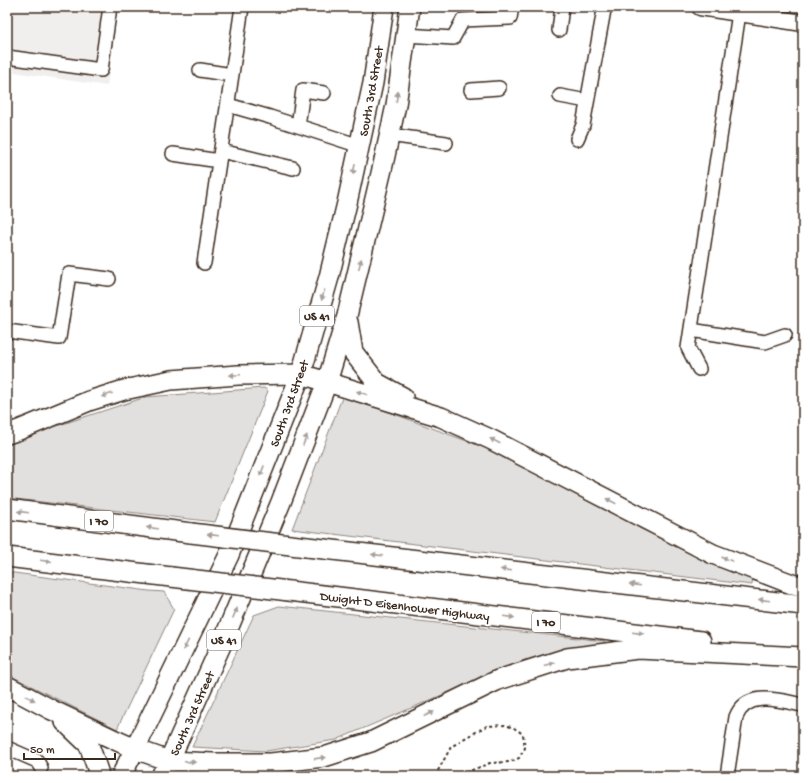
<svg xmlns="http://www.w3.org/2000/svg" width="810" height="783" viewBox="0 0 810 783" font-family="'Gochi Hand',sans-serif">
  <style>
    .built { fill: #f1efee }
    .green { fill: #e2e0de; stroke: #8e857e }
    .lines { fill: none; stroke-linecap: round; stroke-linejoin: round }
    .minor-casing { stroke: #3b2a1e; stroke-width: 16 }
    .major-casing { stroke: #3b2a1e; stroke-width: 19 }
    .highway-casing { stroke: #3b2a1e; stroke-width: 22 }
    .path { stroke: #3b2a1e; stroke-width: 2; stroke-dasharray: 3 3; stroke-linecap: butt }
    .minor { stroke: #fff; stroke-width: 13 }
    .major { stroke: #fff; stroke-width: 16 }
    .highway { stroke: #fff; stroke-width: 19 }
    .highway-bridge-casing { stroke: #3b2a1e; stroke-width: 22; stroke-linecap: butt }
    .highway-bridge { stroke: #fff; stroke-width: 19 }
    .oneway { fill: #a79f9a }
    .labels { text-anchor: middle; stroke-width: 4; stroke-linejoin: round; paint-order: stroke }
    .shield { fill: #fff; stroke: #766a62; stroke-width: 1 }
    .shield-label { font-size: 12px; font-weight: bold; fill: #3b2a1e }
    .street-label { font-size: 13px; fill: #3b2a1e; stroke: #fff }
  </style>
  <rect width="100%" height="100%" fill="#fff"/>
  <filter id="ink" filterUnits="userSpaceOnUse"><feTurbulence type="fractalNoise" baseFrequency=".025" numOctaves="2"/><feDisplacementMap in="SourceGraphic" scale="8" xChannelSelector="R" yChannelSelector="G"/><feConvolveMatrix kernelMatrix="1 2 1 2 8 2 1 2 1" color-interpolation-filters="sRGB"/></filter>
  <g filter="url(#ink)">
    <path class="built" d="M7,7H118L107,86L7,71Z"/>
    <path class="green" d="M264,388L268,391L215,522L7,498V442L146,397Z
      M343,395L491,450L513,463L606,507L641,529L736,571L753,576L752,585L292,529Z
      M7,572L149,591L164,592L174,609L117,729L7,674Z
      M279,606L605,641L604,647L529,663L527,659L336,740L266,751L192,747L254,615Z"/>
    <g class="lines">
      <g class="minor-casing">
        <path id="minor" d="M559,30L562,7
          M406,35L453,38L463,20L510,18L512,7
          M7,57L101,70L110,7
          M200,70L232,75
          M471,90L499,88
          M560,96L587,101
          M228,105L270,117L360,146
          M298,126L303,90L324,93
          M389,135L446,143
          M577,139L583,125L604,10L606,7
          M221,151L293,168
          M173,154L219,161
          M204,263L242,7
          M691,330L765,342L785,335
          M7,331L59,338L69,274L109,279
          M699,369L688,348L739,13
          M7,748L37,761L41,768
          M727,776L736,717C747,689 781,701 803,705"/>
      </g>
      <g class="major-casing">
        <path id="major" d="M700,7L803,23"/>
      </g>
      <g class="highway-casing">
        <path id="highway" d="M348,322L353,352L377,383L403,397
          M7,434L19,430L89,401L124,390L171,380L238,375L301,374L441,417L490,439L713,554L792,584L803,586
          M7,509L191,533
          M307,547L803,605
          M7,557L171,577
          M289,591L701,641
          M7,686L52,710L113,739L135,749L169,761L213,763H271L324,757L371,742L498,680L567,658L638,649L803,657
          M65,722L89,745L98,771L99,776
          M121,776L135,749L229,555L301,374L329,277L347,203L373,83L384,7
          M161,776L169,761L223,641L281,502L327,382L347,316L383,165L396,105L410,7"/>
      </g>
      <path class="path" d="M435,776L451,747L465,738L487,726L505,725L514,728L523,734L525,748L519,758L510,762L490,763L457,776"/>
      <use href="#minor" class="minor"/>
      <use href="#major" class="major"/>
      <use href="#highway" class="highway"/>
      <g class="highway-bridge-casing">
        <path id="highway-bridge" d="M191,533L307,547
          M171,577L289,591"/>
      </g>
      <use href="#highway-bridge" class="highway-bridge"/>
    </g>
    <defs><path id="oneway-solid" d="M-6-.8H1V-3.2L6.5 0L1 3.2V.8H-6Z"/></defs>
    <g class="oneway">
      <use href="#oneway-solid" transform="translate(397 97) rotate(-81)"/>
      <use href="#oneway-solid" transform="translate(354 169) rotate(102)"/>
      <use href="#oneway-solid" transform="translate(360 264) rotate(-76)"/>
      <use href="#oneway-solid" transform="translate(323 295) rotate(106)"/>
      <use href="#oneway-solid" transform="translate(235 375) rotate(177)"/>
      <use href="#oneway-solid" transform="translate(362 393) rotate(-163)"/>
      <use href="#oneway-solid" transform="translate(107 395) rotate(163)"/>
      <use href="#oneway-solid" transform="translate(305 440) rotate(-69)"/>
      <use href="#oneway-solid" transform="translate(495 441) rotate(-153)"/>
      <use href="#oneway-solid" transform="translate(262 471) rotate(111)"/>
      <use href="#oneway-solid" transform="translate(611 501) rotate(-153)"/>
      <use href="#oneway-solid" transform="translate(23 512) rotate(-173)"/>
      <use href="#oneway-solid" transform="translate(152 528) rotate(-173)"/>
      <use href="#oneway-solid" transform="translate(213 535) rotate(-173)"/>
      <use href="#oneway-solid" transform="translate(377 555) rotate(-173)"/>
      <use href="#oneway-solid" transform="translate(727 559) rotate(-159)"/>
      <use href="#oneway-solid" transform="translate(46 561) rotate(7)"/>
      <use href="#oneway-solid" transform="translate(506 570) rotate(-173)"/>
      <use href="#oneway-solid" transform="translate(635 585) rotate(-173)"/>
      <use href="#oneway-solid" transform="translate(764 600) rotate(-173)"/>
      <use href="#oneway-solid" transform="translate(235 613) rotate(-67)"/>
      <use href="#oneway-solid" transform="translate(509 617) rotate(7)"/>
      <use href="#oneway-solid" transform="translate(638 633) rotate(7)"/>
      <use href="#oneway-solid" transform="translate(186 645) rotate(116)"/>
      <use href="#oneway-solid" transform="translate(549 664) rotate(-18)"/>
      <use href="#oneway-solid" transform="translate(30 698) rotate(28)"/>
      <use href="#oneway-solid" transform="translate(429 714) rotate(-26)"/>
      <use href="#oneway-solid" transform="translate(320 758) rotate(-8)"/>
      <use href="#oneway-solid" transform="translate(190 762) rotate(3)"/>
    </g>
  </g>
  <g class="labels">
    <g class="shield">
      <rect x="300" y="306" width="34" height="20" rx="3"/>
      <rect x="85" y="511" width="28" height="20" rx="3"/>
      <rect x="532" y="612" width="28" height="20" rx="3"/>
      <rect x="207" y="630" width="34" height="20" rx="3"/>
    </g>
    <g class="shield-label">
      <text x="317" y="320">US 41</text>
      <text x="99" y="525">I 70</text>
      <text x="546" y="626">I 70</text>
      <text x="224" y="644">US 41</text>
    </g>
    <g class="street-label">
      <text transform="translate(370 91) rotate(-80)" y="5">South 3rd Street</text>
      <text transform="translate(288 403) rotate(-70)" y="5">South 3rd Street</text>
      <text transform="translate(405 605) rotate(7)" y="5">Dwight D Eisenhower Highway</text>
      <text transform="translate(191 713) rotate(-66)" y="5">South 3rd Street</text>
    </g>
  </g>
  <rect width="810" height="783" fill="none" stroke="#fff" stroke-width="24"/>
  <rect x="12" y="12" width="786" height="759" fill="none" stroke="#3b2a1e" stroke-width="1.5" filter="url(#ink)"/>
  <path d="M24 753v6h91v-6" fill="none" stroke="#3b2a1e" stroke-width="2"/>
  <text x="30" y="753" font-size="12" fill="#3b2a1e" stroke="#ffffff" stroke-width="3" paint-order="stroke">50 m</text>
</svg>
